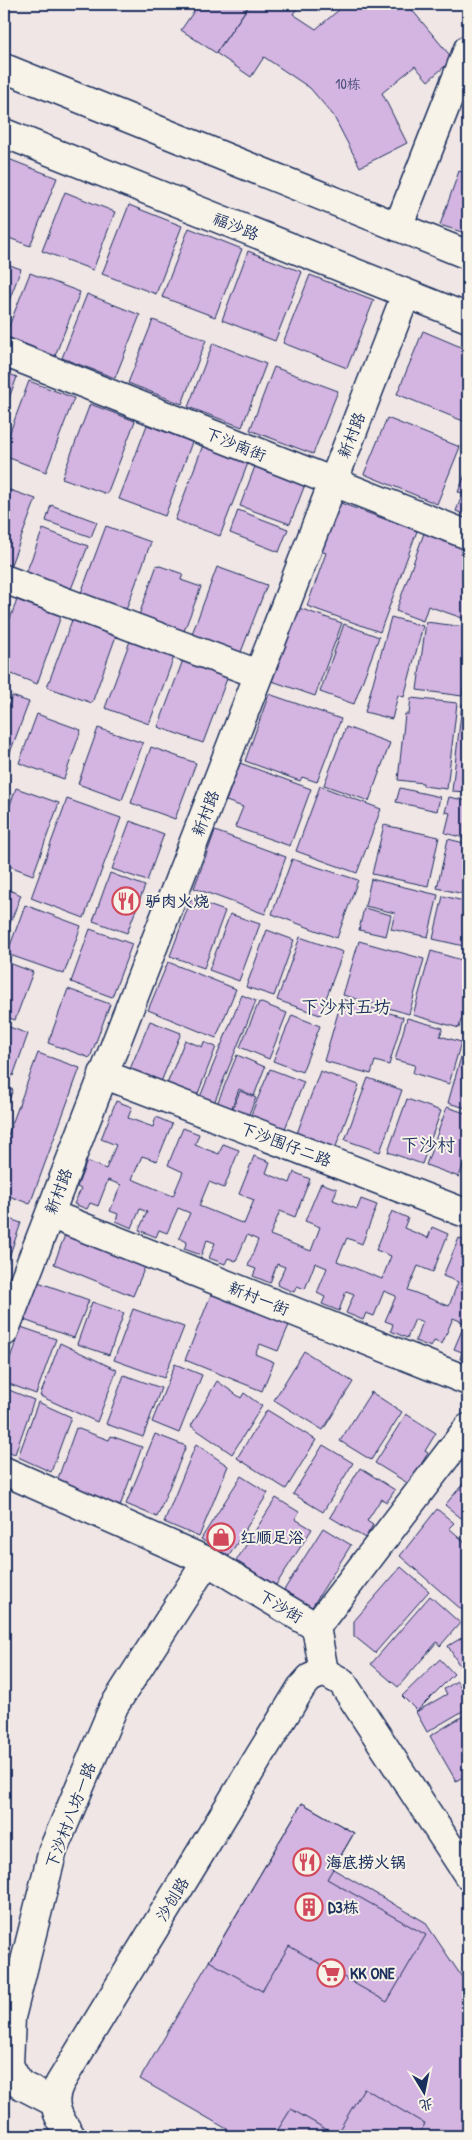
<svg xmlns="http://www.w3.org/2000/svg" width="472" height="2140" viewBox="0 0 472 2140" font-family="'Patrick Hand','LXGW WenKai TC',sans-serif">
  <style>
    .building { fill: #d4b4e0; stroke: #1b2f5e }
    .lines { fill: none; stroke-linecap: round; stroke-linejoin: round }
    .minor-casing { stroke: #1b2f5e; stroke-width: 31 }
    .minor { stroke: #f7f3e8; stroke-width: 28 }
    .labels { text-anchor: middle; stroke-width: 4; stroke-linejoin: round; paint-order: stroke }
    .number-label { font-size: 14px; fill: #49507e }
    .street-label { font-size: 16px; fill: #1b2f5e; stroke: #f7f3e8 }
    .poi-label { font-size: 16px; font-weight: bold; fill: #1b2f5e; stroke: #f7f3e8; text-anchor: start }
    .neighbourhood-label { font-size: 18px; fill: #1b2f5e; stroke: #f7f3e8 }
  </style>
  <rect width="100%" height="100%" fill="#f0e6e6"/>
  <filter id="ink" filterUnits="userSpaceOnUse"><feTurbulence type="fractalNoise" baseFrequency=".02" numOctaves="2"/><feDisplacementMap in="SourceGraphic" scale="10" xChannelSelector="R" yChannelSelector="G"/><feConvolveMatrix kernelMatrix="1 2 1 2 8 2 1 2 1" color-interpolation-filters="sRGB"/></filter>
  <g filter="url(#ink)">
    <path class="building" d="M184,4H250L216,53L181,30L194,11Z
      M250,4H300L293,14L316,29L346,4H407L453,59L428,81L415,66L382,93L407,143L360,167L333,115L310,88L264,57L251,77L216,53Z
      M6,158L57,178L30,246L4,236V164Z
      M459,171L468,174V234L440,225Z
      M65,192L115,212L93,270L42,251Z
      M129,205L182,226L156,294L102,274Z
      M189,228L242,249L215,317L162,297Z
      M248,251L302,272L275,341L222,320Z
      M4,263L21,269L4,314Z
      M30,273L80,292L55,356L5,336Z
      M310,275L374,300L347,368L283,343Z
      M87,294L140,315L115,378L62,358Z
      M153,320L206,340L182,404L128,383Z
      M423,331L468,350V423L397,394Z
      M213,343L266,364L242,427L188,407Z
      M274,367L338,391L313,454L250,430Z
      M4,372L17,377L4,411Z
      M29,381L74,398L46,472L4,456V448Z
      M90,404L135,421L107,494L62,478Z
      M387,418L460,447L437,504L364,474Z
      M147,425L192,442L165,516L119,499Z
      M203,445L248,463L220,536L175,520Z
      M257,461L307,479L290,524L240,506Z
      M467,470L468,471V516L456,511L463,493L458,492Z
      M4,488L36,499L10,567L4,564Z
      M338,502L417,531L380,632L307,606L326,553L320,551Z
      M51,505L97,522L91,537L46,521Z
      M238,510L288,529L279,552L230,533Z
      M106,526L151,542L126,610L81,593Z
      M43,529L88,546L71,589L26,573Z
      M424,533L468,549V620L428,606L423,621L396,611Z
      M157,565L183,574L181,580L201,587L184,631L139,615Z
      M217,567L267,585L241,652L192,634Z
      M17,600L61,616L37,684L4,671V635Z
      M299,608L342,623L315,696L272,681Z
      M391,617L423,626L404,697L398,695L392,719L365,712Z
      M72,620L116,636L92,703L47,687Z
      M426,622L466,627L462,655L468,656L462,696L417,690Z
      M344,624L379,637L354,704L320,692Z
      M130,641L174,657L149,724L105,708Z
      M183,660L228,676L203,743L158,727Z
      M269,694L341,719L317,782L302,777L300,781L245,761Z
      M12,696L29,702L8,758L4,757V710L6,711Z
      M411,698L457,703L447,789L423,786V783L398,780L405,714H409Z
      M462,704H468V792L452,791Z
      M37,714L81,730L64,779L19,763Z
      M346,727L390,743L369,801L324,785Z
      M98,728L143,743L122,800L78,784Z
      M151,747L196,763L175,819L131,803Z
      M240,763L311,789L290,846L235,827L243,807L226,801Z
      M320,786L381,809L357,873L296,851Z
      M16,788L59,803L33,875L4,864V822Z
      M400,788L440,797L437,811L396,802Z
      M449,797L468,801V839L445,833L450,813L445,812Z
      M67,799L121,818L84,918L31,898Z
      M130,821L164,834L147,881L112,869Z
      M384,825L439,837L428,886L372,874Z
      M215,831L286,857L265,914L194,888Z
      M448,839L468,844V895L437,888Z
      M292,859L358,880L337,938L272,914Z
      M110,873L145,886L127,933L93,921Z
      M371,879L438,895L428,937L391,929L395,913L365,906Z
      M4,888L21,895L6,934H4Z
      M443,896L468,902V947L433,939Z
      M191,899L225,911L204,968L170,956Z
      M25,905L81,926L64,974L7,954Z
      M364,908L391,915L386,936L359,930Z
      M230,914L260,924L239,981L209,970Z
      M90,929L132,944L112,997L71,982Z
      M267,930L294,940L274,996L246,987Z
      M300,937L343,952L320,1015L277,1000Z
      M359,941L424,959L409,1014L343,995Z
      M431,951L468,962V1022L461,1020L459,1028L413,1015Z
      M4,961L33,972L15,1020L4,1016Z
      M168,962L236,989L216,1038L148,1010Z
      M68,989L110,1004L90,1058L48,1043Z
      M242,995L256,1001L214,1103L200,1097Z
      M342,999L403,1017L389,1065L375,1061L371,1074L324,1061Z
      M259,1002L287,1013L269,1059L240,1047Z
      M292,1015L320,1026L302,1072L273,1061Z
      M407,1018L443,1028L440,1036L461,1042L449,1084L413,1073L415,1065L395,1060Z
      M150,1021L181,1033L161,1082L130,1069Z
      M4,1025L28,1034L13,1076L4,1072Z
      M466,1039H468V1105L466,1104V1108L448,1103Z
      M185,1040L202,1047L204,1042L216,1047L197,1096L167,1084Z
      M38,1053L80,1068L30,1204L4,1194V1146Z
      M237,1055L265,1067L254,1096L239,1089L231,1110L217,1104Z
      M270,1069L304,1082L284,1131L250,1117Z
      M320,1071L359,1085L335,1149L296,1136Z
      M368,1078L402,1090L380,1152L345,1140Z
      M4,1086L13,1090L4,1111Z
      M240,1091L256,1098L248,1116L232,1110Z
      M407,1099L441,1111L422,1164L388,1152Z
      M116,1101L132,1107L128,1118L153,1127L156,1117L172,1124L157,1161L142,1156L132,1179L173,1196L183,1172L168,1165L183,1128L199,1134L195,1145L219,1154L223,1144L239,1150L224,1188L209,1182L199,1206L244,1224L254,1200L239,1194L254,1156L270,1162L266,1173L290,1183L294,1172L310,1179L295,1217L280,1211L270,1235L311,1251L320,1227L305,1221L321,1183L337,1189L333,1200L357,1209L361,1199L377,1205L362,1244L347,1238L337,1261L382,1279L391,1256L376,1250L392,1211L408,1218L404,1228L428,1238L432,1227L448,1234L433,1272L418,1266L408,1290L449,1306L458,1282L443,1276L459,1238L468,1242V1362L460,1359L462,1352L454,1349L465,1323L453,1318L442,1344L434,1341L431,1347L415,1341L423,1322L415,1319L407,1338L391,1331L393,1324L385,1321L396,1296L384,1291L374,1316L366,1313L363,1320L346,1313L354,1294L346,1291L339,1311L322,1304L325,1297L317,1293L327,1268L315,1263L305,1289L297,1286L294,1292L277,1285L285,1267L277,1264L270,1283L253,1276L256,1269L248,1266L258,1240L247,1235L236,1261L228,1258L225,1264L209,1258L215,1243L207,1240L201,1255L184,1249L187,1242L179,1238L190,1213L178,1208L167,1233L159,1230L156,1237L139,1230L147,1212L140,1209L132,1228L116,1221L118,1214L110,1211L121,1185L108,1180L98,1206L90,1203L87,1209L74,1204L81,1189L77,1187L87,1161L106,1169L116,1145L101,1139Z
      M447,1107L468,1114V1151L459,1177L426,1165Z
      M4,1217L21,1223L4,1271Z
      M65,1235L145,1267L133,1296L54,1264Z
      M38,1282L89,1300L74,1338L24,1320Z
      M214,1287L292,1318L278,1351L260,1344L255,1354L274,1362L262,1391L185,1360Z
      M92,1302L124,1313L109,1355L77,1344Z
      M133,1309L184,1327L164,1378L114,1360Z
      M21,1327L56,1339L36,1394L4,1382V1375Z
      M60,1343L117,1370L97,1422L40,1396Z
      M304,1351L353,1382L323,1430L274,1400Z
      M175,1364L202,1375L179,1433L152,1422Z
      M124,1375L161,1388L143,1437L106,1424Z
      M217,1381L241,1398L244,1393L262,1406L232,1454L191,1426Z
      M4,1388L34,1400L15,1454L4,1450Z
      M371,1392L402,1412L371,1460L340,1441Z
      M38,1402L71,1417L51,1472L18,1457Z
      M267,1410L316,1440L286,1489L237,1458Z
      M406,1414L436,1433L425,1451L428,1453L409,1484L375,1463Z
      M76,1428L109,1440L111,1436L142,1447L120,1506L57,1481Z
      M155,1434L186,1446L157,1517L126,1504Z
      M196,1444L228,1466L199,1537L164,1522Z
      M323,1445L353,1463L323,1512L293,1494Z
      M360,1468L395,1490L387,1502L381,1499L367,1521L373,1525L365,1538L330,1517Z
      M241,1476L268,1493L229,1556L201,1539Z
      M468,1478V1510L461,1518L445,1505Z
      M276,1498L299,1512L295,1519L312,1529L276,1585L236,1561Z
      M437,1509L454,1523L449,1528L468,1545V1601L462,1610L400,1556Z
      M323,1528L351,1545L312,1607L284,1590Z
      M401,1567L429,1591L375,1653L354,1636V1621Z
      M430,1596L460,1623L440,1646L437,1642L398,1687L371,1664Z
      M468,1634V1680L448,1646Z
      M440,1659L454,1674L417,1711L402,1696Z
      M457,1681L468,1700V1708L427,1732L416,1712L447,1694L444,1689Z
      M468,1713V1774L456,1781L430,1736Z
      M302,1803L354,1833L327,1879L426,1935L387,2002L289,1946L262,1991L209,1961Z
      M302,1803L354,1833L333,1869L425,1922L468,1986V2136H239L140,2079Z
      M364,2088L425,2124L417,2136H274L291,2109L336,2135Z"/>
    <g class="lines">
      <g class="minor-casing">
        <path id="minor" d="M4,68L468,255
          M4,133L468,318
          M398,227L468,49
          M4,352L468,535
          M4,579L258,674
          M103,1074L468,1214
          M50,1214L468,1381
          M4,1332L406,294
          M4,1471L207,1561L316,1627L324,1672L342,1682L468,1875
          M316,1627L468,1428
          M54,2102L19,2084L9,2065L11,2017L53,1850L114,1706L207,1561
          M71,2136C59,2119 49,2103 60,2083L301,1688L310,1678L324,1672"/>
      </g>
      <use href="#minor" class="minor"/>
    </g>
  </g>
  <defs>
    <g id="restaurant-ring" transform="scale(1.4375)"><circle r="9.5" fill="#f7f3e8" stroke="#d1495b" stroke-width="1.5"/><path d="M-5-6h1v4h1v-4h1v4h1v-4h1v5L-1.5 .5V6h-2V.5L-5-1ZM5-6V6H3V1.5H1.5Q1.5-4 5-6Z" fill="#d1495b"/></g>
    <g id="shop-ring" transform="scale(1.4375)"><circle r="9.5" fill="#f7f3e8" stroke="#d1495b" stroke-width="1.5"/><path d="M-5-2.5h2.3a2.7 3.5 0 0 1 5.4 0H5L5.5 6h-11ZM-1.5-2.5h3a1.5 2.3 0 0 0-3 0Z" fill="#d1495b"/></g>
    <g id="building-ring" transform="scale(1.4375)"><circle r="9.5" fill="#f7f3e8" stroke="#d1495b" stroke-width="1.5"/><path d="M-4-6H4V6H1V3H-1V6H-4ZM-2.5-4.3h1.7v1.8h-1.7ZM.8-4.3h1.7v1.8H.8ZM-2.5-1h1.7V.8h-1.7ZM.8-1h1.7V.8H.8Z" fill="#d1495b"/></g>
    <g id="supermarket-ring" transform="scale(1.4375)"><circle r="9.5" fill="#f7f3e8" stroke="#d1495b" stroke-width="1.5"/><path d="M-6-5.5h2.5l.6 2H6L4.5 2H-2.5L-4.4-4H-6ZM-1.5 3.2a1.3 1.3 0 1 0 .1 0ZM3 3.2a1.3 1.3 0 1 0 .1 0Z" fill="#d1495b"/></g>
  </defs>
  <g fill-rule="evenodd">
    <use href="#restaurant-ring" x="126" y="901"/>
    <use href="#shop-ring" x="221" y="1537"/>
    <use href="#restaurant-ring" x="307" y="1862"/>
    <use href="#building-ring" x="309" y="1907"/>
    <use href="#supermarket-ring" x="331" y="1973"/>
  </g>
  <g class="labels">
    <g class="number-label">
      <text x="348" y="89">10栋</text>
    </g>
    <g class="street-label">
      <text transform="translate(236 226) rotate(22)" y="6">福沙路</text>
      <text transform="translate(351 435) rotate(-69)" y="6">新村路</text>
      <text transform="translate(236 444) rotate(22)" y="6">下沙南街</text>
      <text transform="translate(205 813) rotate(-69)" y="6">新村路</text>
      <text transform="translate(286 1144) rotate(21)" y="6">下沙围仔二路</text>
      <text transform="translate(58 1191) rotate(-69)" y="6">新村路</text>
      <text transform="translate(259 1298) rotate(22)" y="6">新村一街</text>
      <text transform="translate(281 1606) rotate(31)" y="6">下沙街</text>
      <text transform="translate(70 1815) rotate(-69)" y="6">下沙村八坊一路</text>
      <text transform="translate(172 1899) rotate(-59)" y="6">沙创路</text>
    </g>
    <g class="poi-label">
      <text x="145" y="907">驴肉火烧</text>
      <text x="240" y="1543">红顺足浴</text>
      <text x="326" y="1868">海底捞火锅</text>
      <text x="328" y="1913">D3栋</text>
      <text x="350" y="1979">KK ONE</text>
    </g>
    <g class="neighbourhood-label">
      <text x="346" y="1013">下沙村五坊</text>
      <text x="428" y="1151">下沙村</text>
    </g>
  </g>
  <rect width="472" height="2140" fill="none" stroke="#f7f3e8" stroke-width="20"/>
  <rect x="10" y="10" width="452" height="2120" fill="none" stroke="#1b2f5e" stroke-width="2" filter="url(#ink)"/>
  <g transform="translate(424 2092) rotate(170)" stroke="#f7f3e8" stroke-width="4" paint-order="stroke">
  <path d="M0-4L9 19L0 12L-9 19Z" fill="#1b2f5e"/>
  <text y="-8" font-size="14" font-weight="bold" text-anchor="middle" fill="#1b2f5e">北</text>
  </g>
</svg>
